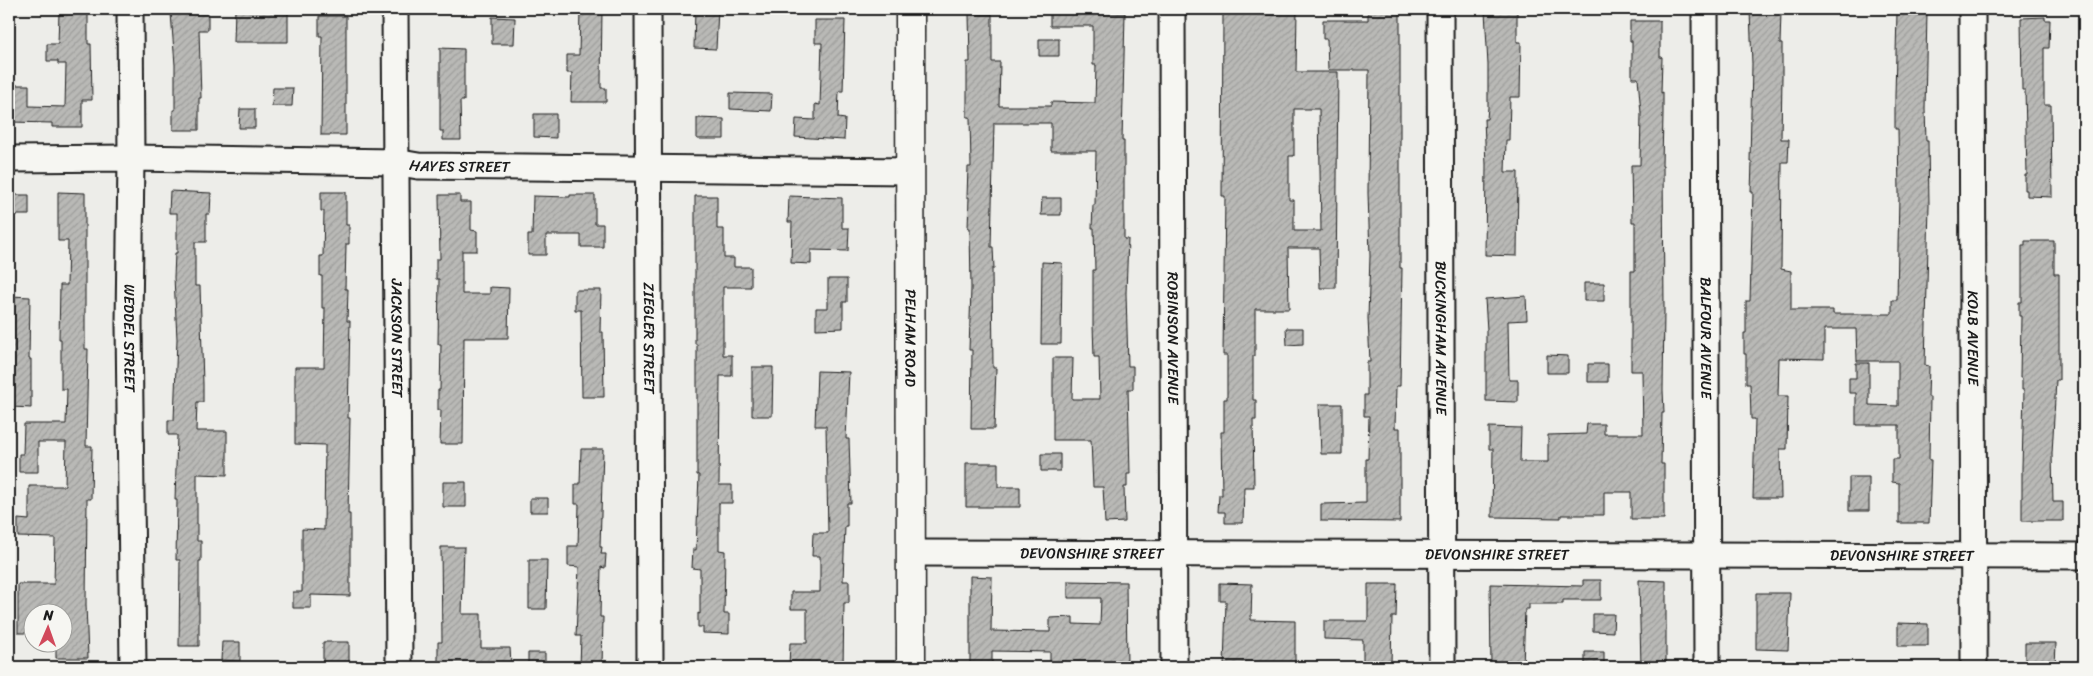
<svg xmlns="http://www.w3.org/2000/svg" width="2093" height="676" viewBox="0 0 2093 676" font-family="Sriracha,sans-serif">
  <style>
    .building { fill: url(#building-hatch); stroke: #1c1c1c; fill-rule: evenodd }
    .lines { fill: none; stroke-linecap: round; stroke-linejoin: round }
    .minor-casing { stroke: #1c1c1c; stroke-width: 29 }
    .major-casing { stroke: #1c1c1c; stroke-width: 31 }
    .minor { stroke: #f6f6f2; stroke-width: 25 }
    .major { stroke: #f6f6f2; stroke-width: 28 }
    .labels { text-anchor: middle; stroke-width: 4.5; stroke-linejoin: round; paint-order: stroke }
    .street-label { font-size: 15px; fill: #1c1c1c; stroke: #f6f6f2 }
  </style>
  <defs>
    <pattern id="building-hatch" width="6" height="6" patternUnits="userSpaceOnUse" patternTransform="scale(1.25)"><rect width="6" height="6" fill="#b9b9b6"/><path d="M-1 1l2-2M0 6l6-6M5 7l2-2" fill="none" stroke="#9e9e9c"/></pattern>
  </defs>
  <rect width="100%" height="100%" fill="#edede9"/>
  <filter id="ink" filterUnits="userSpaceOnUse"><feTurbulence type="fractalNoise" baseFrequency=".02" numOctaves="2"/><feDisplacementMap in="SourceGraphic" scale="10" xChannelSelector="R" yChannelSelector="G"/><feConvolveMatrix kernelMatrix="1 2 1 2 8 2 1 2 1" color-interpolation-filters="sRGB"/></filter>
  <g filter="url(#ink)">
    <path class="building" d="M235,9H288V42H234Z
      M580,9H602L601,82V88H606V102H571L572,73H567V55H579Z
      M695,9H718L716,49L694,48Z
      M1050,9H1071V12L1125,13L1122,141H1124V239H1128L1126,293L1128,366H1133V389H1128L1130,474H1127V487H1124L1125,522L1105,523L1103,487H1093L1091,440H1053V358H1073L1072,399H1100L1099,357H1094L1093,325V270H1095L1094,228H1092L1093,205H1095L1096,151H1051V123H994L991,247H993L994,269H992L993,368H996L994,429H971L972,350H969L971,288L970,228H968L969,197H967L968,167H971L970,117H967V62H970L969,14H992V62H1000L999,106H1051V102L1095,103L1096,65H1093V26H1050Z
      M1277,9H1297L1296,72H1338L1336,288H1320L1319,248H1288L1289,309H1255V356H1253V400H1256V420H1253L1254,487H1244L1243,523H1225V512H1218L1219,495H1222L1221,432H1224V399H1227V355H1223L1225,196H1222L1223,14L1277,15ZM1294,109H1319L1321,231H1294V200H1289V156H1294Z
      M1368,10L1400,11V268H1402L1400,386H1396L1395,428H1400V522L1321,521V504L1366,503V459H1368L1369,416H1364V395H1367V362H1370L1368,318L1370,256L1368,193L1369,70H1328L1327,39H1323V20H1368Z
      M1485,11H1517V42H1521L1520,97H1510L1509,140H1506L1505,172H1518L1517,256L1485,255L1486,165L1484,119H1487L1488,107V65Z
      M1750,11L1781,12L1780,44H1782V76L1781,139H1789L1788,162H1782L1781,269L1791,271V310H1833V314H1892V300H1897L1899,194L1898,129H1895V95L1897,12H1927L1925,109L1926,141H1928L1929,205L1925,365L1929,366L1928,397H1930L1929,460H1931L1929,523H1899V483L1892,482V459H1899V425H1856V393H1849V378H1856V363H1869V405L1898,406V361H1857L1856,329H1824V359L1779,358L1778,396H1788L1787,449H1780L1781,498H1753L1755,419H1751L1750,384H1746V354H1744V333H1746V301H1750L1753,192H1751L1752,162H1750L1752,64Z
      M59,12L88,13V44H91L92,100H82V127H52V123L11,122V85H29V106L65,107L66,64H58V61H47V44H58Z
      M171,13H208V30H199L201,98H199V130H173V110H175V65Z
      M319,16H346V135H321L322,36H319Z
      M492,17L515,18L514,44H492Z
      M2045,17V20H2050L2049,48H2044V105H2051L2052,197L2027,196V190H2025V175H2027L2026,131L2025,90H2022L2021,18Z
      M815,20H845L843,91H839L838,118L845,119L844,140L795,137L796,119L815,120V104L820,105L822,43H815Z
      M1630,21H1660V57H1662L1661,93L1663,92V113L1662,166H1663L1664,310L1663,390L1664,413H1662L1661,464H1664V519H1631V492H1604V515H1561V518L1492,517L1493,449H1489V427L1521,428L1520,462H1548V435L1586,434L1587,424H1604V434H1643L1642,371H1631V271H1635V222H1632L1631,165H1640L1641,113L1638,78H1632V41H1630Z
      M1039,39H1059V56H1039Z
      M440,48L464,49V101H460L461,140H443V131H440Z
      M273,88H293L292,106H272Z
      M730,93L772,94L771,111L730,109Z
      M240,109H255V128H239Z
      M534,114H556V138L534,137Z
      M697,118L724,119V139H697Z
      M170,191L211,193L210,214H206V242H195V286H200L203,384V402H197L196,431H227V475L197,474V541H201V561H199V646H179L180,560H176L177,500H175L177,435H168V420H174L177,339L174,277L175,253H177V213H169Z
      M58,192L85,193V349H88L86,446H92L91,499H87L86,604L88,658H56V644H62V614H32V633H18V584H54L55,538L18,537V519L29,520V486H65L66,442H38V472H19V454H23L24,424H66L67,389H61V339H59L60,285H67L68,241H58Z
      M321,192H346V225H349V244H346L345,289H348L347,321H350L348,418H350L348,514H350V596L311,595V608H293V592H302V529L324,530L325,445L295,444V367H324L325,308H322V276H320V256H323L324,211H321Z
      M10,195H29V215H10Z
      M439,195H460V202H471V230L477,231V251H462V294H490V287L509,288L508,338H464L463,444H440L441,410H438V390H440L441,344H438L439,279H436V259H440Z
      M570,195H595V224H603V247H581V235H546V255H528V235H532L533,196L570,197Z
      M695,196H717V229H724V258H734V267H751V287H723V355H732V376H720L719,485H732V503H719V550L725,551L724,614H729V634L703,633V627H698V613L700,614V569L692,568L693,549L696,550L699,475H697V344H695Z
      M789,196L842,198V228H849L848,251L811,250V264L791,263L792,222H788Z
      M1042,198H1061V215H1041Z
      M2025,241H2054V274H2059V380H2056L2052,454L2053,502H2063V521H2022V467L2024,390H2022V378H2020L2021,316H2019V302H2022V245H2025Z
      M1042,262L1062,263L1061,344H1041Z
      M828,279H847V302H843V328L816,329V308H828Z
      M1584,283H1604V301H1584Z
      M575,290H601L600,332H603L604,397H582L581,310H575Z
      M11,296L30,297L29,359H31V408L12,407Z
      M1526,296L1527,320L1508,321L1509,380H1518V402L1486,401V330H1487L1485,299Z
      M1286,328H1303V344L1287,345Z
      M1547,355L1568,356V373H1547Z
      M1588,364H1608V382H1588Z
      M752,367H773L772,416H752Z
      M817,371L849,372L846,439H849L851,503H847V526H845L843,581H849V603H844L843,667L789,666L790,643H807V609H791V592H820V556H812L813,533H828L826,426H815Z
      M1319,404H1342V454H1321Z
      M581,449H603L600,547H602L601,554H606L605,568L601,567L600,617H603L602,667H580L581,636H576L579,567L568,566V546H578L579,504H575V484H580Z
      M1041,454H1060V471H1041Z
      M966,463H998V487H1020V507H966Z
      M1849,477H1869V511H1849Z
      M443,482H466V507H443Z
      M530,498H548V512H530Z
      M441,547H464L462,614H481V648H510L511,664H438V642H442Z
      M529,560H547L546,609H529Z
      M970,576L992,577L991,631L1050,632V618L1073,617V624L1100,625L1101,598H1068V581L1126,582L1127,667H1095V665L1050,664V652L992,651V667H970Z
      M1583,580H1601V600H1563V604H1529V609H1525L1523,667H1491L1490,584L1583,586Z
      M1639,580L1666,581V667H1641Z
      M1220,583L1252,584L1251,620L1295,621V667H1224L1226,601H1220Z
      M1368,584H1397L1396,617H1392L1391,665H1363V640L1324,639V621H1368Z
      M1756,593H1790L1788,650L1756,649Z
      M1593,614H1614L1613,632L1593,631Z
      M1898,623L1928,624V646H1898Z
      M222,642H240V661L221,660Z
      M323,642H349V662H323Z
      M2025,643H2056L2055,666L2025,665Z
      M1585,652H1604V667H1585Z
      M528,653H545V667H528Z"/>
    <g class="lines">
      <g class="minor-casing">
        <g id="minor">
          <path id="s1" d="M130,9L131,158L129,324L133,667"/>
          <path id="s2" d="M395,9L399,667"/>
          <path id="s3" d="M648,9L650,667"/>
          <path id="s4" d="M1172,9L1174,667"/>
          <path id="s5" d="M1440,9L1442,667"/>
          <path id="s6" d="M1705,9L1707,667"/>
          <path id="s7" d="M1972,9L1974,667"/>
          <path id="s8" d="M9,159L131,158L395,162L418,166L910,171"/>
          <path id="s9" d="M911,553L2084,556"/>
        </g>
      </g>
      <g class="major-casing">
        <g id="major">
          <path id="s10" d="M910,9L911,667"/>
        </g>
      </g>
      <use href="#minor" class="minor"/>
      <use href="#major" class="major"/>
    </g>
  </g>
  <g class="labels">
    <g class="street-label">
      <text dy="5" stroke="none"><textPath href="#s8" startOffset="451">HAYES STREET</textPath></text>
      <text dy="5" stroke="none"><textPath href="#s1" startOffset="329">WEDDEL STREET</textPath></text>
      <text dy="5" stroke="none"><textPath href="#s2" startOffset="329">JACKSON STREET</textPath></text>
      <text dy="5" stroke="none"><textPath href="#s3" startOffset="329">ZIEGLER STREET</textPath></text>
      <text dy="5" stroke="none"><textPath href="#s10" startOffset="329">PELHAM ROAD</textPath></text>
      <text dy="5" stroke="none"><textPath href="#s4" startOffset="329">ROBINSON AVENUE</textPath></text>
      <text dy="5" stroke="none"><textPath href="#s5" startOffset="329">BUCKINGHAM AVENUE</textPath></text>
      <text dy="5" stroke="none"><textPath href="#s6" startOffset="329">BALFOUR AVENUE</textPath></text>
      <text dy="5" stroke="none"><textPath href="#s7" startOffset="329">KOLB AVENUE</textPath></text>
      <text dy="5" stroke="none"><textPath href="#s9" startOffset="181">DEVONSHIRE STREET</textPath></text>
      <text dy="5" stroke="none"><textPath href="#s9" startOffset="586">DEVONSHIRE STREET</textPath></text>
      <text dy="5" stroke="none"><textPath href="#s9" startOffset="991">DEVONSHIRE STREET</textPath></text>
    </g>
  </g>
  <rect width="2093" height="676" fill="none" stroke="#f6f6f2" stroke-width="30"/>
  <rect x="15" y="15" width="2063" height="646" fill="none" stroke="#1c1c1c" stroke-width="2" filter="url(#ink)"/>
  <g transform="translate(48 628) rotate(2)"><circle r="24" fill="#f6f6f2" stroke="#9f9f9c"/>
  <path d="M0-4L9 19L0 12L-9 19Z" fill="#d1495b"/>
  <text y="-8" font-size="14" font-weight="bold" text-anchor="middle" fill="#1c1c1c">N</text>
  </g>
</svg>
